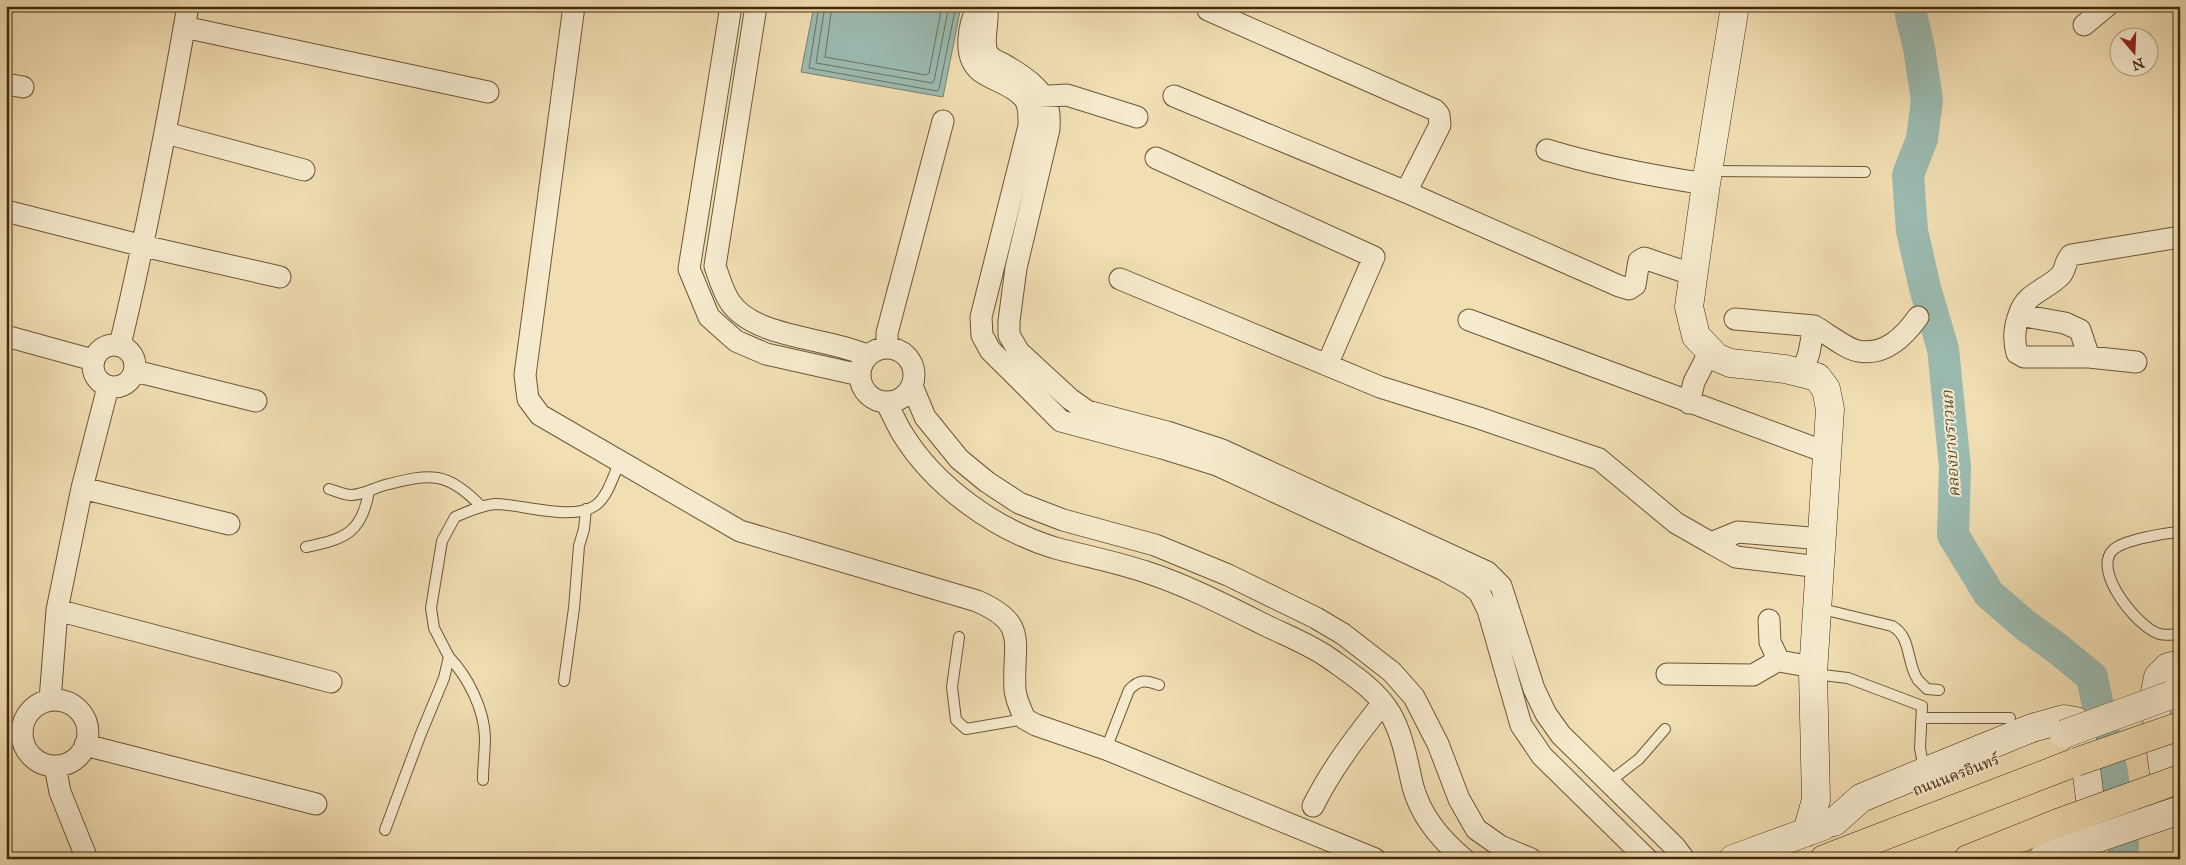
<svg xmlns="http://www.w3.org/2000/svg" width="2186" height="865" viewBox="0 0 2186 865" font-family="'IM FELL Great Primer','Noto Serif Thai',serif">
  <style>
    .water { fill: #9bbbb1; stroke: #77816f }
    .lines { fill: none; stroke-linecap: round; stroke-linejoin: round }
    .shore { stroke: #6e725e; stroke-width: 1 }
    .river { stroke: #9bbbb1; stroke-width: 32 }
    .lane-casing { stroke: #6d5636; stroke-width: 12 }
    .street-casing { stroke: #6d5636; stroke-width: 23 }
    .secondary-casing { stroke: #41290c; stroke-width: 29 }
    .primary-casing { stroke: #41290c; stroke-width: 29 }
    .lane { stroke: #f6eace; stroke-width: 10 }
    .street { stroke: #f6eace; stroke-width: 21 }
    .secondary { stroke: #f6eace; stroke-width: 28 }
    .primary { stroke: #f1deb3; stroke-width: 28 }
    .secondary-bridge-casing { stroke: #41290c; stroke-width: 29; stroke-linecap: butt }
    .primary-bridge-casing { stroke: #41290c; stroke-width: 29; stroke-linecap: butt }
    .secondary-bridge { stroke: #f6eace; stroke-width: 28 }
    .primary-bridge { stroke: #f1deb3; stroke-width: 28 }
    .labels { text-anchor: middle; stroke-width: 4; stroke-linejoin: round; paint-order: stroke }
    .street-label { font-size: 15px; fill: #41290c; stroke: #f6eace }
    .water-label { font-size: 16px; font-style: italic; fill: #584e35; stroke: #f6eace }
  </style>
  <rect width="100%" height="100%" fill="#f1deb3"/>
  <filter id="stains"><feTurbulence type="fractalNoise" baseFrequency=".004" numOctaves="4"/><feColorMatrix values="0 0 0 0 .2 0 0 0 0 .09 0 0 0 0 .02 0 0 0 .5 -.17"/></filter>
  <radialGradient id="worn" r=".72"><stop offset=".6" stop-color="#630" stop-opacity="0"/><stop offset="1" stop-color="#630" stop-opacity=".3"/></radialGradient>
  <path class="water" d="M814,6H961L943,97L801,72Z"/>
  <g class="lines">
    <path class="shore" d="M819,6L809,68L937,91L939,89L956,6
      M825,6L816,63L932,83L934,81L949,6
      M832,6L825,57L926,75L929,73L942,6"/>
    <path class="river" d="M1909,6L1919,48L1927,100L1922,139L1908,175L1912,231L1925,288L1943,349L1955,467L1953,535L1989,594L2025,625L2058,649L2092,677L2112,773L2123,845V859"/>
    <g class="lane-casing">
      <path id="lane" d="M1708,171L1865,172
        M329,489C336,491 344,495 351,495C363,495 374,488 385,485C432,473 446,471 482,507
        M2180,532C2165,533 2123,540 2113,550C2091,571 2140,630 2160,634C2166,636 2174,634 2180,634
        M306,547C345,539 362,533 369,491
        M1818,608L1892,626C1912,637 1906,663 1918,680C1921,683 1924,686 1927,689L1939,690
        M959,637L952,687L956,720L966,729L1025,719
        M449,657C468,677 484,709 485,737C485,751 483,766 483,780
        M1814,674L1848,678L1922,706L1920,748L1924,770
        M564,681L574,608L579,546L584,529L586,509
        M1922,718H2010
        M1106,749L1129,690C1139,679 1146,680 1159,685
        M1609,782L1639,759L1665,729
        M385,830L420,736L444,678L449,657L434,628L431,608L442,541L455,517C467,512 481,505 495,504C522,504 573,522 596,505C608,496 614,474 620,461"/>
    </g>
    <g class="street-casing">
      <path id="street" d="M574,6L525,375L528,399L540,415L740,531L977,601C1030,624 1012,643 1015,690C1016,700 1021,710 1025,719L1036,725L1106,749L1375,859
        M731,6L689,269L709,317L736,341L766,354L860,375
        M756,6L715,266C719,277 723,292 730,302C755,339 829,337 868,356
        M978,6C969,24 962,56 980,71C993,81 1012,84 1023,97C1030,104 1029,117 1029,126L981,317L982,335L990,350L1061,421L1162,448L1217,465L1442,569L1469,584L1479,592L1488,610L1521,725L1542,756L1647,859
        M987,6C989,21 982,41 987,52C990,59 997,61 1003,64C1020,74 1044,88 1048,109C1050,115 1049,123 1049,129L1016,268L1009,321V335L1019,352L1070,399L1087,411L1167,432L1222,450L1487,572L1501,586L1534,689L1546,714L1561,735L1675,847L1684,859
        M1208,10L1435,110L1439,115L1440,125L1406,192
        M2084,25L2107,6
        M184,27L488,92
        M6,84L23,87
        M1174,96L1406,192L1619,286L1629,289L1635,285L1639,261L1644,258L1694,275
        M1030,97L1067,95L1137,117
        M166,133L304,170
        M1547,150C1599,166 1653,176 1706,184
        M1156,158L1374,257L1327,365
        M6,211L143,246L280,277
        M1120,279L1380,387L1479,418L1599,459L1676,523L1711,543
        M2019,315C2014,328 2013,339 2017,353L2024,357H2089L2136,362
        M1735,319L1814,326L1809,353L1802,373
        M1469,320L1828,453
        M1814,326C1825,332 1846,349 1858,351C1885,356 1904,337 1918,317
        M6,336L93,360
        M93 366a21 21 0 1 1 42 0a21 21 0 1 1-42 0Z
        M120,345C147,233 168,120 188,6
        M887,348V333L943,121
        M860 375a27 27 0 1 1 54 0a27 27 0 1 1-54 0Z
        M2089,357L2080,330L2065,323L2019,315C2025,293 2047,290 2061,275C2066,269 2064,263 2071,255L2180,237
        M135,371L256,401
        M912,386L925,417L959,459L987,482L1019,503L1063,520L1155,545L1228,575L1316,618L1343,634L1392,672L1414,697L1438,744L1459,799L1476,829L1500,846L1531,859
        M886,402C892,413 896,423 902,433C935,487 996,530 1055,548C1085,556 1116,562 1146,572C1186,585 1225,605 1263,624C1285,635 1309,644 1329,658C1350,673 1377,690 1390,713C1403,735 1407,762 1413,787C1421,816 1441,840 1464,859
        M1689,403L1694,382L1710,351
        M82,488L229,524
        M1820,567L1736,557L1711,543L1738,532L1822,539
        M57,610L331,682
        M1769,620L1770,642L1779,661L1813,667
        M1667,674L1753,675L1772,664L1776,656
        M50,700L57,610L82,488L108,387
        M22 733a33 33 0 1 1 66 0a33 33 0 1 1-66 0Z
        M85,745L316,804
        M55,766L60,792L87,859
        M1313,806C1332,768 1356,737 1382,704"/>
    </g>
    <g class="secondary-casing">
      <path id="secondary" d="M1735,6L1706,184L1689,307L1696,336L1716,357L1730,363L1785,369L1817,377L1826,389L1830,409L1813,673L1816,800L1807,832
        M2168,806L2154,697L2158,677L2168,667L2180,664
        M1834,822L1861,798L1924,772L2032,728L2064,719L2076,721L2081,729L2096,845L2091,859
        M1733,859L1823,826
        M2042,859L2066,849"/>
    </g>
    <g class="primary-casing">
      <path id="primary" d="M1824,859L2076,762
        M1968,859L2058,823"/>
    </g>
    <use href="#lane" class="lane"/>
    <use href="#street" class="street"/>
    <use href="#secondary" class="secondary"/>
    <use href="#primary" class="primary"/>
    <g class="secondary-bridge-casing">
      <path id="secondary-bridge" d="M2064,734L2171,695
        M2066,849L2180,810"/>
    </g>
    <g class="primary-bridge-casing">
      <path id="primary-bridge" d="M2076,762L2180,726
        M2058,823L2180,779"/>
    </g>
    <use href="#secondary-bridge" class="secondary-bridge"/>
    <use href="#primary-bridge" class="primary-bridge"/>
  </g>
  <g class="labels">
    <g class="street-label">
      <text transform="translate(1956 775) rotate(-21)" y="5">ถนนนครอินทร์</text>
    </g>
    <g class="water-label">
      <text transform="translate(1950 444) rotate(-94)" y="6">คลองบางราวนก</text>
    </g>
  </g>
  <rect width="2186" height="865" fill="none" stroke="#f1deb3" stroke-width="25"/>
  <rect x="8" y="8" width="2171" height="850" fill="none" stroke="#41290c" stroke-width="2.5"/>
  <rect x="12" y="12" width="2161" height="840" fill="none" stroke="#41290c"/>
  <g transform="translate(2134 52) rotate(161)"><circle r="24" fill="#f6eace" stroke="#ae9d80"/>
  <path d="M0-4L9 19L0 12L-9 19Z" fill="#8f2418"/>
  <text y="-8" font-size="14" font-weight="bold" text-anchor="middle" fill="#41290c">N</text>
  </g>
  <rect width="100%" height="100%" filter="url(#stains)"/>
  <rect width="100%" height="100%" fill="url(#worn)"/>
</svg>
